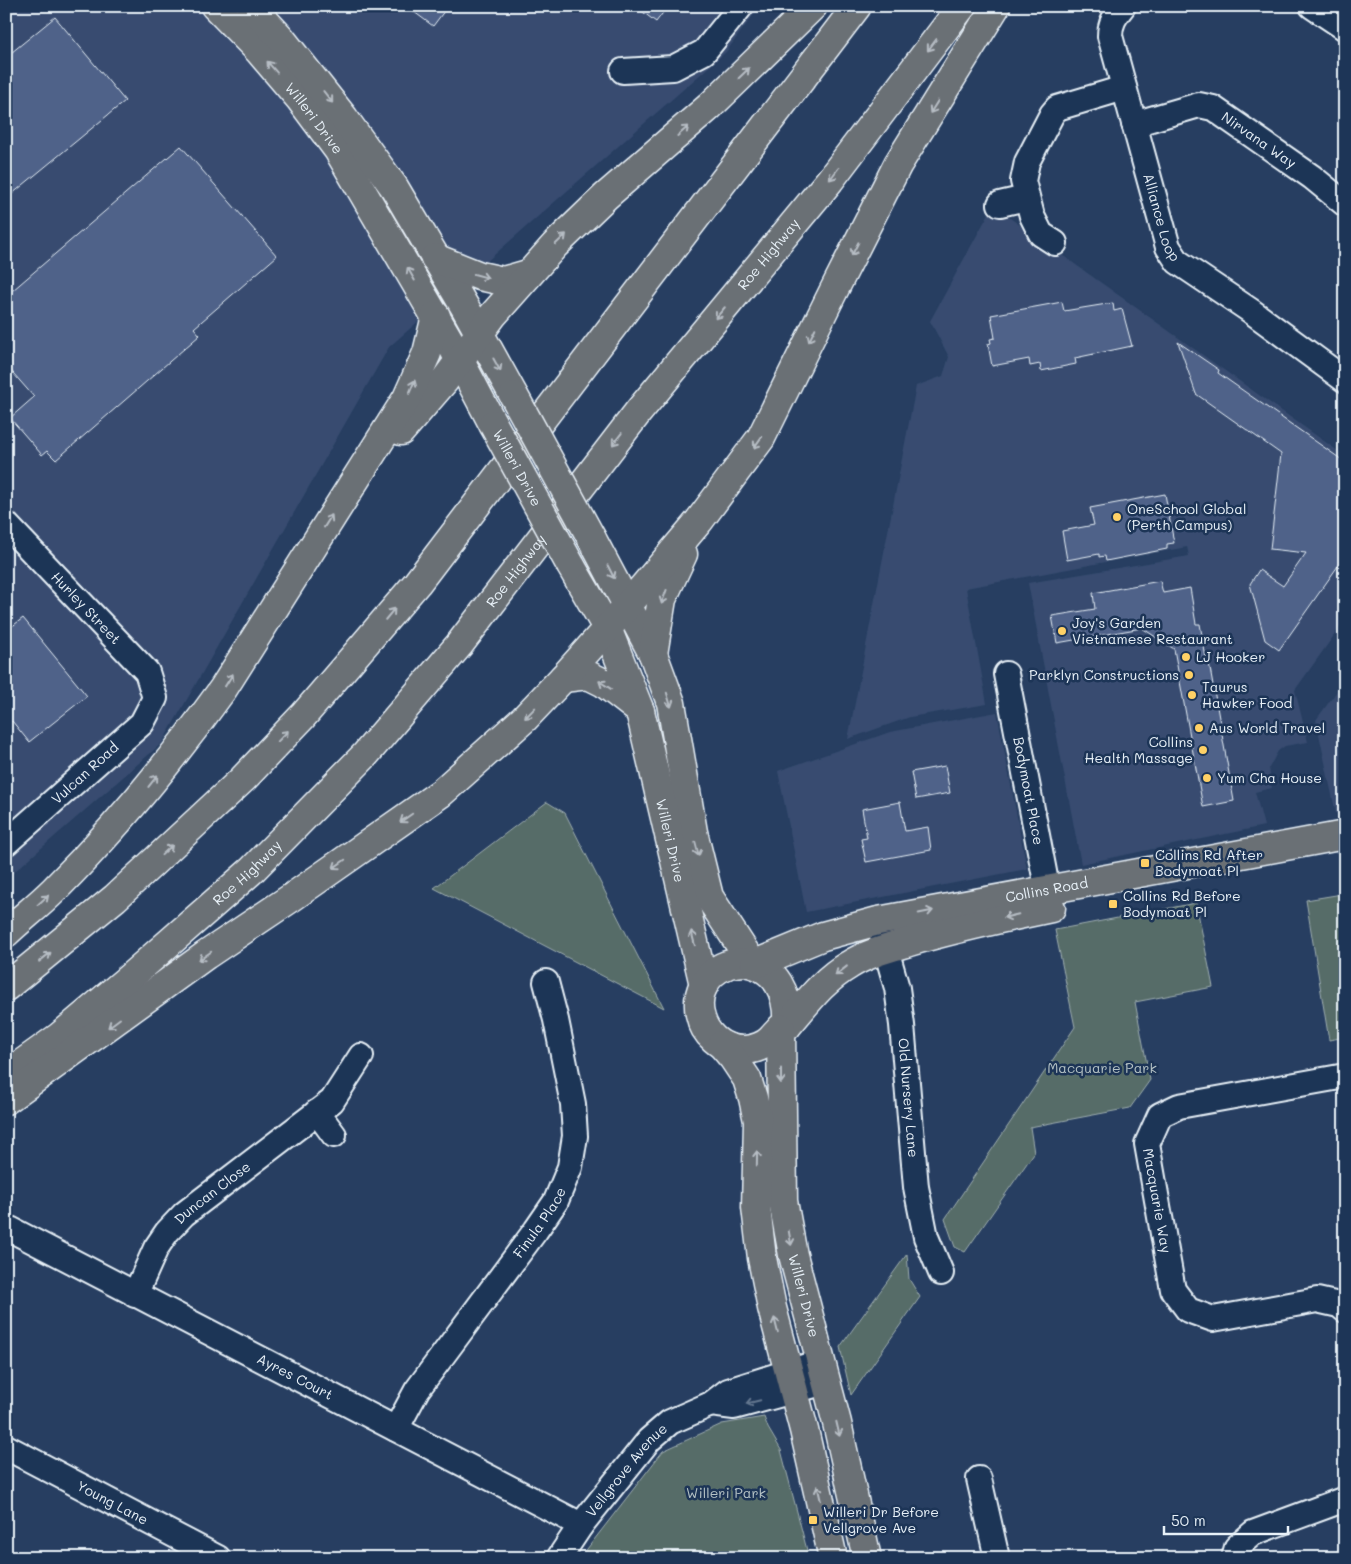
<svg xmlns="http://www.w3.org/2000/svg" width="1351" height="1564" viewBox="0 0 1351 1564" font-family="Mali,sans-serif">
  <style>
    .built { fill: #374c70 }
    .green { fill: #566c67; stroke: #9faeb0 }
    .building { fill: #506289; stroke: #e8f1f8 }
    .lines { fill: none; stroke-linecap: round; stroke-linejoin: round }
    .minor-casing { stroke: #e8f1f8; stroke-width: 28 }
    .major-casing { stroke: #e8f1f8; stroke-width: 31 }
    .highway-casing { stroke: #e8f1f8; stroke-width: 31 }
    .minor { stroke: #1d3557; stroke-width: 24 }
    .major { stroke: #6b6f75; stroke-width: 28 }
    .highway { stroke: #6b6f75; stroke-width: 28 }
    .major-bridge-casing { stroke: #e8f1f8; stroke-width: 31; stroke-linecap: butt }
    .major-bridge { stroke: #6b6f75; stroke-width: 28 }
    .oneway { stroke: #b6bdc4 }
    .oneway2 { stroke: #64778f }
    .poi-dot { fill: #ffd166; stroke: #1d3557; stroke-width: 2 }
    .labels { text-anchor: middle; stroke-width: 5; stroke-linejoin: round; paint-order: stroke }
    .street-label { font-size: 14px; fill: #e8f1f8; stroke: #1d3557 }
    .poi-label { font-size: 14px; fill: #e8f1f8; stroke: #1d3557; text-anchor: start }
    .park-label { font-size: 14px; fill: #b5c2c5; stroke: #1d3557 }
  </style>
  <rect width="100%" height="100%" fill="#273e61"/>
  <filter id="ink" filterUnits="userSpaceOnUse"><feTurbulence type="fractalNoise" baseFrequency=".02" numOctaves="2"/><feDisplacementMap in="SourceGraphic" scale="10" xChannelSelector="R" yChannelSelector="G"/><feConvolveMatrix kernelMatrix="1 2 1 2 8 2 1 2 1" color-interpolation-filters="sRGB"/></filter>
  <g filter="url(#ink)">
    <path class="built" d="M6,6H760L726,52L389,347L162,743L6,879Z
      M993,206L1345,456V620L1295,690L1308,742L1285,746L1278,751L1269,768L1272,788L1255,792L1264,826L1081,864L1028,583L1189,556L1187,547L966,588L987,704L910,717L848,739L916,386L943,376L949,357L930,321Z
      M1345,680V812L1336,814L1316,720Z
      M997,712L1027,869L806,912L778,771L890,732Z"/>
    <path class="green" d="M547,802L565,813L664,1008L434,888Z
      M1342,894L1345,911V1037L1329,1040L1306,900Z
      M1196,903L1213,987L1135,1002L1150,1080L1130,1108L1030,1127L1034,1153L965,1252L955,1247L945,1219L1075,1027L1055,930Z
      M907,1254L909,1279L920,1297L851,1395L840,1347Z
      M764,1417L768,1428L781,1450L809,1558H580L663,1451L722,1424Z"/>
    <path class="building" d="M406,6H448L433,26Z
      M635,6H668L656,22Z
      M55,17L125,101L6,199V57Z
      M181,146L277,256L194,328L200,335L56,460L47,451L42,455L10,418L34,397L6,365V296Z
      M1062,302L1064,311L1113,303L1114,311L1122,309L1132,346L1075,358L1076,364L1041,371L1040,364L1030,366L1029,359L992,366L988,344L991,343L990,339L995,338L991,315Z
      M1178,342L1219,370L1218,373L1345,462V556L1279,650L1265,640L1250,584L1259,570L1283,586L1306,553L1270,549L1281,454L1196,394Z
      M1165,494L1174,543L1167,544V549L1106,561L1105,556L1099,557V554L1067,560L1062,531L1094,525L1090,508Z
      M1160,581L1163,593L1190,588L1196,624H1200L1206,658L1208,657L1234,801L1203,807L1174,649L1142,628L1057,643L1052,616L1095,609L1093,593Z
      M23,618L87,696L29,742L12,721L6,726V631Z
      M945,766L950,793L916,799L911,772Z
      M900,802L905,831L928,827L931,850L866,862L861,839L867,838L862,809Z"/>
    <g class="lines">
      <g class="minor-casing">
        <g id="minor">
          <path id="s1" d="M1123,6C1115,16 1110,23 1110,36L1168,247L1178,262L1251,311L1345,380"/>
          <path d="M1312,6L1345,28"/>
          <path d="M623,71L673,68L704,52L741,6"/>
          <path id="s2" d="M1134,124L1199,105L1213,108L1312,177L1345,204"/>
          <path d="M1000,204L1026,198"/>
          <path d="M1055,243L1041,234L1032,216L1023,181L1027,162L1052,114L1057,108L1124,88"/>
          <path id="s3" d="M6,524L147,672L155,698L142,723L6,843"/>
          <path id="s4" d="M1006,674L1051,908"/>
          <path id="s5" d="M878,921L897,988L902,1025L916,1187L926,1237L941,1273"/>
          <path id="s6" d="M1345,1076L1179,1106L1160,1115L1147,1144L1173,1290L1188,1310L1213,1319L1317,1300L1339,1305L1345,1310"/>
          <path d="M317,1112L334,1135"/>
          <path id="s7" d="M10,1229L581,1525"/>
          <path id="s8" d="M135,1295L156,1248L167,1232L184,1214L332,1101L361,1056"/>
          <path d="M711,1404L734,1407L826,1382"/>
          <path id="s9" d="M396,1429L417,1390L536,1230L556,1201L570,1167L575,1136L573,1104L556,1020L546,982"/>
          <path id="s10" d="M6,1447L218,1558"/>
          <path d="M979,1479L997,1558"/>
          <path id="s11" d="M559,1558L581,1525L649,1440L670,1422L711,1404L728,1391L820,1362"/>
          <path d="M1234,1558L1237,1547L1253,1533L1345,1499"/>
        </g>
      </g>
      <g class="major-casing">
        <g id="major">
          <path id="s12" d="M215,6L259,51L300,99L338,150L449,340L493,424"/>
          <path d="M251,6L279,36L344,118L394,187L466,309L514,396"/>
          <path d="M592,539L653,654L671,703L693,832L709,897L752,963"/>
          <path id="s13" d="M571,566L607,628L640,711L704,985"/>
          <path d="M742,962C777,965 789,995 787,1026C779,1028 777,1033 772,1038C766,1045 754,1050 744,1050C695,1050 681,982 727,965C731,963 737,963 742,962Z"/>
          <path id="s14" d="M755,964L823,936L878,921L1345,835"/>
          <path d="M787,1026C806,1004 823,980 849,965C866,954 889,948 909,942C956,928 1003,918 1051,908"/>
          <path id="s15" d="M781,1028L783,1201L793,1255L837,1423L867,1558"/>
          <path d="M722,1045L733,1058L747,1079L753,1098L758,1121L756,1207L762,1258L772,1308L804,1430L833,1558"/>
        </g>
      </g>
      <g class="highway-casing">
        <g id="highway">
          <path d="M435,258L480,276L503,281L528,274"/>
          <path d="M401,431L445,380L493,315L555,245L606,196L709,107L813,6"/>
          <path d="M653,654L662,599L683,554"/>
          <path d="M563,678L588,675L604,683L640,711"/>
          <path d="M6,933C22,918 39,905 54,890C116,828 172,760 223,689L407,398L427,353L436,316"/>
          <path d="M6,987L115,898L243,779L303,716L417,583L857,6"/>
          <path id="s16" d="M6,1075L59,1037L129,978L251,871L365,755L459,645L639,411L830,180L962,6"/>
          <path d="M6,1100L206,955L291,898L441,793L524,719L563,678L628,605L699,521L761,438L833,292L898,164L996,6"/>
        </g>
      </g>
      <use href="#minor" class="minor"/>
      <use href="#major" class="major"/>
      <use href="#highway" class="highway"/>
      <g class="major-bridge-casing">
        <g id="major-bridge">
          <path d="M514,396L592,539"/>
          <path id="s17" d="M493,424L571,566"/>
        </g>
      </g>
      <use href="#major-bridge" class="major-bridge"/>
    </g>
    <defs><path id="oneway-shaft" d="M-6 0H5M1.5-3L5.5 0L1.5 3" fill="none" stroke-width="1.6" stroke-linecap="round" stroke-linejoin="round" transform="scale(1.25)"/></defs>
    <g class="oneway">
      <use href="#oneway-shaft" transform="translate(932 45) rotate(127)"/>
      <use href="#oneway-shaft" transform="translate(272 67) rotate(-131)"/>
      <use href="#oneway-shaft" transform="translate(744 73) rotate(-44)"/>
      <use href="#oneway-shaft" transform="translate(328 97) rotate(52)"/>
      <use href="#oneway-shaft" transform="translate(934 107) rotate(122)"/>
      <use href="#oneway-shaft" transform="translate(683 131) rotate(-41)"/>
      <use href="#oneway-shaft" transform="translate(834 174) rotate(127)"/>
      <use href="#oneway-shaft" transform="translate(561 239) rotate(-44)"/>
      <use href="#oneway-shaft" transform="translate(855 249) rotate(117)"/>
      <use href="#oneway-shaft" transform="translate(411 274) rotate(-120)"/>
      <use href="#oneway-shaft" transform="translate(481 276) rotate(15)"/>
      <use href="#oneway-shaft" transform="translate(720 313) rotate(130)"/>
      <use href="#oneway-shaft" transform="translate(812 335) rotate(116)"/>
      <use href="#oneway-shaft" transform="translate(497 365) rotate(61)"/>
      <use href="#oneway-shaft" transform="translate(412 387) rotate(-67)"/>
      <use href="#oneway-shaft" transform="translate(617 439) rotate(128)"/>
      <use href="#oneway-shaft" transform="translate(758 442) rotate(125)"/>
      <use href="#oneway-shaft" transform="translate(328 521) rotate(-58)"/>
      <use href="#oneway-shaft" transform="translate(611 572) rotate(63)"/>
      <use href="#oneway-shaft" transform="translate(664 597) rotate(110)"/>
      <use href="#oneway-shaft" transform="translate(390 614) rotate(-50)"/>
      <use href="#oneway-shaft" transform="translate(229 680) rotate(-58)"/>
      <use href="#oneway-shaft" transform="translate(605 685) rotate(-146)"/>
      <use href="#oneway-shaft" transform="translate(669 700) rotate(73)"/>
      <use href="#oneway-shaft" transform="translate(530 713) rotate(134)"/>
      <use href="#oneway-shaft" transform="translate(283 736) rotate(-46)"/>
      <use href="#oneway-shaft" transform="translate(153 781) rotate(-52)"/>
      <use href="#oneway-shaft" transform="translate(406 818) rotate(145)"/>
      <use href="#oneway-shaft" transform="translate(697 849) rotate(76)"/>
      <use href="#oneway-shaft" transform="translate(167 850) rotate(-43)"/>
      <use href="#oneway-shaft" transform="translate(339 864) rotate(145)"/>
      <use href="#oneway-shaft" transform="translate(43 900) rotate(-42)"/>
      <use href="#oneway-shaft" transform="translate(926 912) rotate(-11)"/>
      <use href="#oneway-shaft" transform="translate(1011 916) rotate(167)"/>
      <use href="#oneway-shaft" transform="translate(693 938) rotate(-104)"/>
      <use href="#oneway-shaft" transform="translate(205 956) rotate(145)"/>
      <use href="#oneway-shaft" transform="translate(45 957) rotate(-38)"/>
      <use href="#oneway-shaft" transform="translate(841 971) rotate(142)"/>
      <use href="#oneway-shaft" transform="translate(114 1023) rotate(143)"/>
      <use href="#oneway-shaft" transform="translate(781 1076) rotate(90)"/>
      <use href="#oneway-shaft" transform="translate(757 1158) rotate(-89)"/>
      <use href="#oneway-shaft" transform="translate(790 1238) rotate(80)"/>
      <use href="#oneway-shaft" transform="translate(776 1325) rotate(-104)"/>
      <use href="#oneway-shaft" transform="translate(838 1429) rotate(77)"/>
      <use href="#oneway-shaft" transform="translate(819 1493) rotate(-103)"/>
    </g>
    <use class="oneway2" href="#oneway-shaft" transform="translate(753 1402) rotate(166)"/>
  </g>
  <g class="poi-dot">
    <circle cx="1117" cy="517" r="5"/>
    <circle cx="1062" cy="631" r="5"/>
    <circle cx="1186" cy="657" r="5"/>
    <circle cx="1189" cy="675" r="5"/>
    <circle cx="1192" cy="695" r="5"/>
    <circle cx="1199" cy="728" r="5"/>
    <circle cx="1203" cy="750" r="5"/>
    <circle cx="1207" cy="778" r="5"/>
    <rect x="1140" y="858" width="10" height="10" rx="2.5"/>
    <rect x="1108" y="899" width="10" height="10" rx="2.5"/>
    <rect x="808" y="1515" width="10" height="10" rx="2.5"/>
  </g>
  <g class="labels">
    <g class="street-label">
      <text dy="5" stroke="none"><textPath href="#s12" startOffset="150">Willeri Drive</textPath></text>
      <text dy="5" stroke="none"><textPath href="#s2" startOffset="138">Nirvana Way</textPath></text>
      <text dy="5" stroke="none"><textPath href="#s1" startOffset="222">Alliance Loop</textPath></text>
      <text dy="5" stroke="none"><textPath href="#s16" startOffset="1125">Roe Highway</textPath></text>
      <text dy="5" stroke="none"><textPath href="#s17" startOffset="50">Willeri Drive</textPath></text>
      <text dy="5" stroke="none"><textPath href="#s16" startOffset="720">Roe Highway</textPath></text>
      <text dy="5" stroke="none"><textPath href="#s3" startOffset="116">Hurley Street</textPath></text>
      <text transform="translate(85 773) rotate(-42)" y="5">Vulcan Road</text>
      <text dy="5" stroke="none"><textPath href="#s4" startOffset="119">Bodymoat Place</textPath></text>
      <text dy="5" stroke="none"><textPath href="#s13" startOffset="294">Willeri Drive</textPath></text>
      <text dy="5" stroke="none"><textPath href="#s16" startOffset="315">Roe Highway</textPath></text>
      <text dy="5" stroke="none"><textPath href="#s14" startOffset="302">Collins Road</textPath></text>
      <text dy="5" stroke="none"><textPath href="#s5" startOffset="180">Old Nursery Lane</textPath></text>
      <text dy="5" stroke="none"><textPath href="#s8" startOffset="131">Duncan Close</textPath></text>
      <text dy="5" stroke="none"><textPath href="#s6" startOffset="279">Macquarie Way</textPath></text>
      <text dy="5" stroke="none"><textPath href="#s9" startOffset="252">Finula Place</textPath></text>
      <text dy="5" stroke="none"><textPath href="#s15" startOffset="270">Willeri Drive</textPath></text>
      <text dy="5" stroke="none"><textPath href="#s7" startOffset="321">Ayres Court</textPath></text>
      <text dy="5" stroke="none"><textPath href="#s11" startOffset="111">Vellgrove Avenue</textPath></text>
      <text dy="5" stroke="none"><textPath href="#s10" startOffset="120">Young Lane</textPath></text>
    </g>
    <g class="poi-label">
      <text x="1127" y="514">OneSchool Global<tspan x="1127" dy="16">(Perth Campus)</tspan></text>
      <text x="1072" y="628">Joy's Garden<tspan x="1072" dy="16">Vietnamese Restaurant</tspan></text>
      <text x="1196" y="662">LJ Hooker</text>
      <text x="1179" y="680" text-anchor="end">Parklyn Constructions</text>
      <text x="1202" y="692">Taurus<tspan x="1202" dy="16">Hawker Food</tspan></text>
      <text x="1209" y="733">Aus World Travel</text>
      <text x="1193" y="747" text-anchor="end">Collins<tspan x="1193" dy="16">Health Massage</tspan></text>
      <text x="1217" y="783">Yum Cha House</text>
      <text x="1155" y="860">Collins Rd After<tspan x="1155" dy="16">Bodymoat Pl</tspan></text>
      <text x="1123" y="901">Collins Rd Before<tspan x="1123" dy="16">Bodymoat Pl</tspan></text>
      <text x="823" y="1517">Willeri Dr Before<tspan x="823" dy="16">Vellgrove Ave</tspan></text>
    </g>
    <g class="park-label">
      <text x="1102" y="1073">Macquarie Park</text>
      <text x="726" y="1498">Willeri Park</text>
    </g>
  </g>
  <rect width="1351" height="1564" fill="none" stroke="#1d3557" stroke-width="25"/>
  <rect x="12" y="12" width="1326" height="1539" fill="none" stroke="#e8f1f8" stroke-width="2" filter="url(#ink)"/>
  <path d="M1164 1526v8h124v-8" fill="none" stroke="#e8f1f8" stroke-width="2.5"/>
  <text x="1171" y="1526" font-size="15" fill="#e8f1f8" stroke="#1d3557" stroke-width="4" paint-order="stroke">50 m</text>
</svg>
